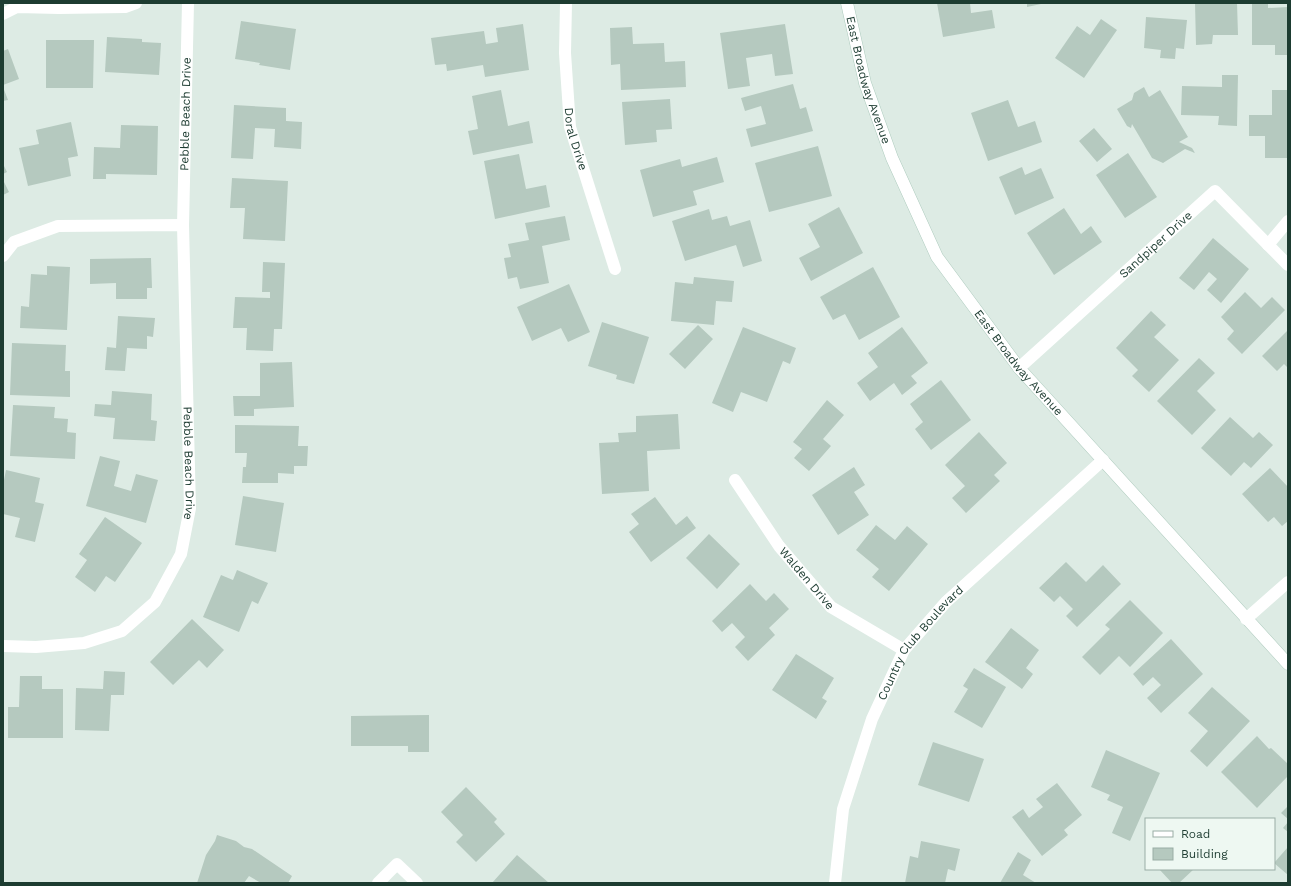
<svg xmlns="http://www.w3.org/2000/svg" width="1291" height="886" viewBox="0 0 1291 886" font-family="'Work Sans',sans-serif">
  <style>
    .building { fill: #b5c9bf }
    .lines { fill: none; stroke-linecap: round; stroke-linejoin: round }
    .secondary-casing { stroke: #afccbf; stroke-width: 13 }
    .street { stroke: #fff; stroke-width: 12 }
    .secondary { stroke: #fff; stroke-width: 12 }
    .labels { text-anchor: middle; stroke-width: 3; stroke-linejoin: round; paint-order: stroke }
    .street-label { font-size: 12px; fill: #1d3c31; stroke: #eef8f2 }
  </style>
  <rect width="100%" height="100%" fill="#ddebe4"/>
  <path class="building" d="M937,3H970L971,13L992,10L995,28L943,37Z
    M1027,3H1041V4L1027,7Z
    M1195,3H1237L1238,35H1213L1212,44L1196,45Z
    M1252,3H1268V8L1288,7V55H1275V45H1252Z
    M1146,17L1187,20L1184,49L1176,48L1175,59L1160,58L1161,50L1144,48Z
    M1101,19L1117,30L1084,78L1055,58L1077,26L1090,35Z
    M241,21L296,29L290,70L259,65L260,63L235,59Z
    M523,24L529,70L485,77L483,65L447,71L446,64L435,65L431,38L484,31L486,44L498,42L496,28Z
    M785,24L793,74L775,76L772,54L746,58L750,86L728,89L720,33Z
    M632,27L633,44L664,43L665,62L685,61L686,87L621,90L620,64L611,65L610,28Z
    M107,37L142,39V42L161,43L159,75L105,72Z
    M46,40H94L93,88H46Z
    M8,49L19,79L3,85V51Z
    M1222,75H1238L1237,126L1218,125L1219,116L1181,115L1182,86L1222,87Z
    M793,84L800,109L806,107L813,131L751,147L746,129L766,124L761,106L745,111L741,98Z
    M3,87L8,100L3,101Z
    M1144,87L1149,97L1160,90L1188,137L1179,142L1192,148L1195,153L1185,149L1163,163L1152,158L1132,124L1131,128L1127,126L1117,109L1132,100L1134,93Z
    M501,90L508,126L529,121L533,143L473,155L468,131L478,129L472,96Z
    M1272,90H1288V158H1265V136H1249V115H1272Z
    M670,99L672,129L656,130L657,142L625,145L622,102Z
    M1008,100L1018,127L1035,121L1042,142L988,161L971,113Z
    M234,105L286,108V121L302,122L301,149L274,147L275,129L255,128L253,159L231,158Z
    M71,122L78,156L68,158L71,176L28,186L19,148L39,144L36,130Z
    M121,125L158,126L157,175L106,174V179H93L94,147L120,148Z
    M1094,128L1112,149L1097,162L1079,141Z
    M818,146L832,196L769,212L755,163Z
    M1128,153L1157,197L1125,218L1096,175Z
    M519,154L526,189L546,185L550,207L495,219L484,161Z
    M717,157L724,182L693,191L697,205L653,217L640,170L680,159L682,167Z
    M3,164L7,172L3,174Z
    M1022,167L1025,175L1041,168L1054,198L1015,215L999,177Z
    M232,178L288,181L285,241L243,239L245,208H230Z
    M3,180L9,192L3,195Z
    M839,207L863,253L811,281L799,258L820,247L808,224Z
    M1064,208L1081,234L1091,226L1102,242L1054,275L1027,233Z
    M709,209L712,220L727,216L730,226L750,220L762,261L743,267L736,245L685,261L672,221Z
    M565,216L570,240L542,246L549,283L520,289L517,277L508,279L504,258L511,257L508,244L529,240L525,223Z
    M1213,238L1249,269L1221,303L1207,290L1217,279L1209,272L1194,290L1179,278Z
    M151,258L152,288H147V299H116V283L90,284V259Z
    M263,262L285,263L282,329H274L273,351L246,350L247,328H233L235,297L270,298V292H262Z
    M47,266L70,267L67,330L20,328L21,306L29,307L31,274L47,275Z
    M873,267L900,317L859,340L845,314L833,320L820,297Z
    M694,277L734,281L732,302L716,301L714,325L671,321L675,282L693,284Z
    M569,284L590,332L568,342L561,328L532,341L517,307Z
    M1245,292L1261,308L1272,297L1285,310L1242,354L1227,339L1234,331L1221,317Z
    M1151,311L1166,325L1154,337L1179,360L1149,392L1132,376L1138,370L1116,348Z
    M118,316L155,318L153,337L147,336V349L127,348L125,371L105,370L107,347L116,348Z
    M602,322L649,337L634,384L616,379L617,375L588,366Z
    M698,325L713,339L685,369L669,354Z
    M743,327L796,348L790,364L783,361L767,402L741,392L733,412L712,403Z
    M902,327L928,363L911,376L917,383L902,395L894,383L870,401L857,383L878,367L868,353Z
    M1288,330V368L1284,364L1277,371L1262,356Z
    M12,343L66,345L65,371H70V397L10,395Z
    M1199,358L1215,373L1197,391L1216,410L1192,435L1157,401Z
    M292,362L294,407L254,409V416H234L233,396H260V363Z
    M941,380L971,420L931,450L915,429L923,422L910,404Z
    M112,391L152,394L151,420L157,421L155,441L113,439L115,418L94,416L95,404L111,405Z
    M827,400L844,415L823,439L831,446L809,471L794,458L802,449L793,442Z
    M13,405L55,407L54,418L68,419L67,432L76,433L75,459L10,456Z
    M678,414L680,449L647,451L649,491L602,494L599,443L619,442L618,433L636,432V416Z
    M1230,417L1253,438L1259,432L1273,445L1251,468L1244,462L1231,476L1201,448Z
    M235,425L299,426L298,446H308L307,466H294V474L278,473V483H242L243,467H246L247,453H235Z
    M979,432L1007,463L994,475L1000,481L966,513L952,498L965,486L945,465Z
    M100,456L120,461L114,486L131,491L136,474L158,480L146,523L86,506Z
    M854,467L865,485L854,492L869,515L838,535L812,495Z
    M1270,468L1288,487V521L1282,526L1274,517L1268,522L1242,494Z
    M6,470L40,478L35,502L44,504L35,542L15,537L20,518L3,514V485Z
    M243,496L284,503L276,552L235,545Z
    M655,497L676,525L687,516L696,528L651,562L629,532L639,524L631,514Z
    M105,517L142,543L115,582L106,576L95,592L75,577L87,560L79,554Z
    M876,525L895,540L907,526L928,544L889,591L872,577L879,569L856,550Z
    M709,534L740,564L717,589L686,558Z
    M1066,562L1086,582L1103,565L1121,584L1077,627L1066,616L1073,609L1060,596L1054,602L1039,588Z
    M237,570L268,583L258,604L252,601L239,632L203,617L221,575L233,580Z
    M750,584L766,601L774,593L789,609L769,628L775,635L748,661L735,647L745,637L732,623L722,632L712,621Z
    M1130,600L1163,633L1130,667L1119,656L1100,675L1082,657L1110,629L1105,625Z
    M192,619L224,650L207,668L199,660L173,685L150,662Z
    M1011,628L1039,650L1026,668L1033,674L1022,689L985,662Z
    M1171,639L1203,674L1161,713L1147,698L1161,685L1153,677L1143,686L1133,674Z
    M796,654L834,678L822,698L827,701L816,719L772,690Z
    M974,668L1006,687L982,728L954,712L968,689L963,686Z
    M104,671L125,672L124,695H111L109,731L75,730L76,688L103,689Z
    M20,676H42V689H63V738H8V707H19Z
    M1212,687L1250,721L1207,767L1190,751L1208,731L1188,713Z
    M429,715V752H408V746H351V716Z
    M1257,736L1269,749L1271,748L1288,764V776L1257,808L1221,772Z
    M933,742L984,759L969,802L918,785Z
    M1106,750L1160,773L1130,841L1112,833L1123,807L1107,800L1110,795L1091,787Z
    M1057,783L1082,815L1064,830L1068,835L1042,856L1012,817L1023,809L1029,818L1043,807L1036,799Z
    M466,787L497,819L494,822L505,834L476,862L456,842L463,835L441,812Z
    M1288,806V819L1281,813Z
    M1288,822V832L1283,828Z
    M217,835L236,841L244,847L252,849L292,876L288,883H261L249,876L244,883H197L206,855L215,841Z
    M921,841L960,849L955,871L948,869L945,883H905L910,856L918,858Z
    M1288,847V875L1274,863Z
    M1018,852L1031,860L1023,875L1036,883H1000Z
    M517,855L549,883H492Z
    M1159,869H1194L1179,883H1172Z"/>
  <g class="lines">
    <g class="secondary-casing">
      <g id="secondary">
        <path id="s7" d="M847,3L865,83L892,158L937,257L1019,368L1288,664"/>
      </g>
    </g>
    <g class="street">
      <path id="s1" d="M566,3L565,53L570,127L615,269"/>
      <path d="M3,14L17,7L59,8L125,7L136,3"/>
      <path id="s2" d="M183,225L188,3"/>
      <path d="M1268,245L1288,221"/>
      <path id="s3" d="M3,256L14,242L58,226L183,225L190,508L181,554L155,602L122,631L84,643L36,647L3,646"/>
      <path id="s4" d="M1019,368L1215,191L1288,265"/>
      <path id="s5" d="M735,480L779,546L831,607L904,650"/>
      <path d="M1246,619L1288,582"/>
      <path d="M378,883L397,864L417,883"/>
      <path id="s6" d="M835,883L843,809L872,719L904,650L946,602L1103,460"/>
    </g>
    <use href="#secondary" class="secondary"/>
  </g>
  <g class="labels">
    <g class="street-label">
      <text dy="4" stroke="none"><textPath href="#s7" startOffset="80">East Broadway Avenue</textPath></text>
      <text dy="4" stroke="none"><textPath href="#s2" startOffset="111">Pebble Beach Drive</textPath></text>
      <text dy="4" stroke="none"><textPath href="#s1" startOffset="137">Doral Drive</textPath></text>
      <text dy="4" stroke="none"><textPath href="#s4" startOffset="184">Sandpiper Drive</textPath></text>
      <text dy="4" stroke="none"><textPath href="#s7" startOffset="404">East Broadway Avenue</textPath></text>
      <text dy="4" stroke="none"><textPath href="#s3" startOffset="428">Pebble Beach Drive</textPath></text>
      <text dy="4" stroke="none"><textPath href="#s5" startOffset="122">Walden Drive</textPath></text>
      <text dy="4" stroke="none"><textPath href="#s6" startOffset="260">Country Club Boulevard</textPath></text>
    </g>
  </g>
  <rect width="1291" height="886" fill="none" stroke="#1d3c31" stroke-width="8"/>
  <rect x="1145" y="818" width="130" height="52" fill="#eef8f2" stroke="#9aada5"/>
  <rect x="1153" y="831" width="20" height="6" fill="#ffffff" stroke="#9aada5"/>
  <text x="1181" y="838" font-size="12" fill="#1d3c31">Road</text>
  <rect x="1153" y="848" width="20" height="12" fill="#b5c9bf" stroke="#9aada5"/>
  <text x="1181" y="858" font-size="12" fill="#1d3c31">Building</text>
</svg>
